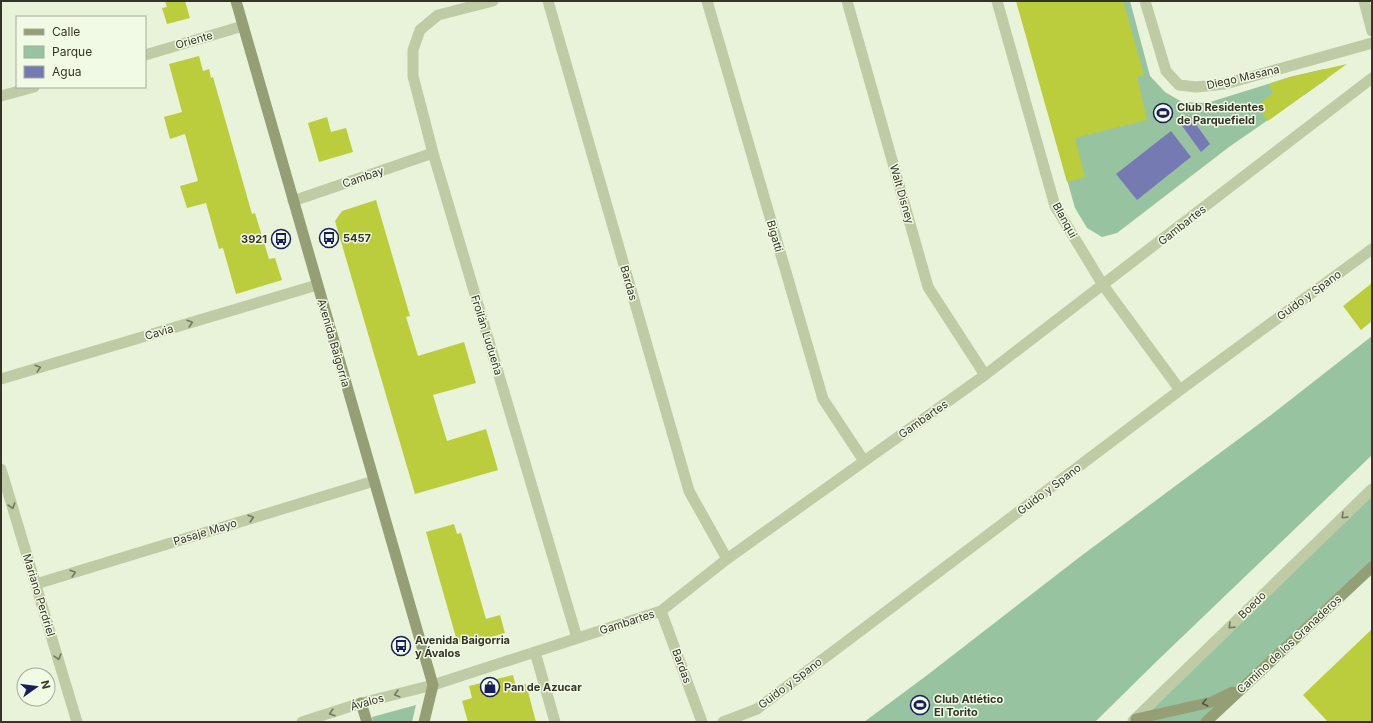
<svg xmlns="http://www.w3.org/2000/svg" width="1373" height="723" viewBox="0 0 1373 723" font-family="Inter,sans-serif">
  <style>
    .green { fill: #98c3a1 }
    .water { fill: #767ab2 }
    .building { fill: #bbcd3c }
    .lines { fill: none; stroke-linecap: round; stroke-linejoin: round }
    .minor { stroke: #becba4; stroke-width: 11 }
    .tertiary { stroke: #becba4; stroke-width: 11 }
    .secondary { stroke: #959f75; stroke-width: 11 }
    .oneway { stroke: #72795f }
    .oneway2 { stroke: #50563e }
    .labels { text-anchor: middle; stroke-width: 3; stroke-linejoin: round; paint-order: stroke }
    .street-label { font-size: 11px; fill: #333626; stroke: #f1fae5 }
    .poi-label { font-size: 11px; font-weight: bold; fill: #333626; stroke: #f1fae5; text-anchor: start }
  </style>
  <rect width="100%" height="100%" fill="#e8f3d9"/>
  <path class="green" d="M1022,1H1130L1150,76L1165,92L1182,102L1207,103L1290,77L1324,69L1327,79L1229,147L1117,233L1102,237L1087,228L1075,208L1017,2Z
    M1372,336V455L1157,661L1095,722H864L926,676L1081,556L1271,415Z
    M1372,489V567L1206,722H1133Z
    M416,705L412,722H373L372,717Z"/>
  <path class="water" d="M1190,116L1210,144L1201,152L1180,123Z
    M1171,131L1191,157L1137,200L1116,174Z"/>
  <path class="building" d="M165,1H185L190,18L167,24L162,8L167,7Z
    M1016,1H1123L1144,75L1137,77L1147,120L1075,138L1085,177L1067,182Z
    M199,56L203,71L209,69L211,78L213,77L252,214L255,213L269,259L275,258L282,280L236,294L223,248L219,249L206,203L187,208L180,186L198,181L185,134L170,139L164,117L182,112L169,64Z
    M1347,64L1268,121L1257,106L1273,93L1269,84L1290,77Z
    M327,117L331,132L346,128L353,152L319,162L308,123Z
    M376,200L410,316L406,317L418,356L464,342L476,383L433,395L447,441L486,429L498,470L415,494L335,221L342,211Z
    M1372,283V321L1361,330L1343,306Z
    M454,524L457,534L461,533L486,619L500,615L505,633L465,645L457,641L426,532Z
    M1372,629V722H1328L1303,695Z
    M513,675L516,687L526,684L536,722H468L462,701L472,698L469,686Z"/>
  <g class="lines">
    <path class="minor" d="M493,1L438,15L420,30L413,50V76L433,153L577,638
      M548,1L689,491L727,559
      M707,1L823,399L864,461
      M847,1L928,287L985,375
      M997,1L1055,206L1103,285L1180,390
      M1145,1L1166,71L1179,85L1196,87L1225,84L1372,43
      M1364,1L1372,31
      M145,55L243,26
      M1,96L34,87
      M293,201L433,153
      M1,379L317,285
      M1,469L77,722
      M36,584L374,481
      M661,611L702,722
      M535,652L555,722
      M433,685L661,611L727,559L985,375L1372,78
      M1133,721L1372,489
      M723,722L757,709L1180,390L1372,249"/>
    <path class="tertiary" d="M302,722L361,703L433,685"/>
    <path class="secondary" d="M236,1L433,685L424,722
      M361,703L367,722
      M1136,719L1212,702L1233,692
      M1206,722L1372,567"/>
  </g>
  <defs><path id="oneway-chevron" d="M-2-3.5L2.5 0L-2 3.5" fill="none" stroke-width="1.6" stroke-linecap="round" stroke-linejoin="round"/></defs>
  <g class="oneway">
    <use href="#oneway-chevron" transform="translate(190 323) rotate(-17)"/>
    <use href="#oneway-chevron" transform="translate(38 368) rotate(-17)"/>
    <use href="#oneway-chevron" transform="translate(12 506) rotate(73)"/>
    <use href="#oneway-chevron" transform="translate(1344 516) rotate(136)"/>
    <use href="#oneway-chevron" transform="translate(251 518) rotate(-17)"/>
    <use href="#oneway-chevron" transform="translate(73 573) rotate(-17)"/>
    <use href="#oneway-chevron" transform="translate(1231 626) rotate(136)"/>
    <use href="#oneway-chevron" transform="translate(58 657) rotate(74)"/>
    <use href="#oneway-chevron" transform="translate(397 694) rotate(165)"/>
    <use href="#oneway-chevron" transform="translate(332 713) rotate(163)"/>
  </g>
  <use class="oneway2" href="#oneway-chevron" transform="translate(1205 703) rotate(166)"/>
  <defs>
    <g id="stadium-ring" transform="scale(1)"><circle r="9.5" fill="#f1fae5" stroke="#191d5a" stroke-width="1.5"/><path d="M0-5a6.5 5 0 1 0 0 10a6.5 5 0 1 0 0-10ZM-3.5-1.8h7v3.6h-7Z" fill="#191d5a"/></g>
    <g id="bus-ring" transform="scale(1)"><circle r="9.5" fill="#f1fae5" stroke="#191d5a" stroke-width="1.5"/><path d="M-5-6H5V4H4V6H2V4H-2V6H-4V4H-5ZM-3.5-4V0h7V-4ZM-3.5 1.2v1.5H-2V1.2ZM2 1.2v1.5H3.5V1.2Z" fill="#191d5a"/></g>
    <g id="shop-ring" transform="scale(1)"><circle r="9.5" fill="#f1fae5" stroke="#191d5a" stroke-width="1.5"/><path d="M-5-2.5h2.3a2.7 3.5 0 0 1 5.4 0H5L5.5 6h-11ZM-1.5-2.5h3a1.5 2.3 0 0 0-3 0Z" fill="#191d5a"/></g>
  </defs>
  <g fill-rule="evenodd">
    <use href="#stadium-ring" x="1163" y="113"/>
    <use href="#bus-ring" x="329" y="238"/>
    <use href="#bus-ring" x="281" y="239"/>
    <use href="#bus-ring" x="401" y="646"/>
    <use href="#shop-ring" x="490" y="687"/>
    <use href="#stadium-ring" x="920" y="705"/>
  </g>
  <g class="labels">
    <g class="street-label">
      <text transform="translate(194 40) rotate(-16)" y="4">Oriente</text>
      <text transform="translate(1243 77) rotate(-13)" y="4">Diego Masana</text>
      <text transform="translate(363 177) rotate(-19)" y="4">Cambay</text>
      <text transform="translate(902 194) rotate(74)" y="4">Walt Disney</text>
      <text transform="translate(1065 220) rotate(61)" y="4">Blanqui</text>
      <text transform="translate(1182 225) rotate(-38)" y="4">Gambartes</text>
      <text transform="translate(775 236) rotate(74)" y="4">Bigatti</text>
      <text transform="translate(629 283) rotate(74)" y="4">Bardas</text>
      <text transform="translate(1309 295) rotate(-36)" y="4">Guido y Spano</text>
      <text transform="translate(159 332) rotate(-17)" y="4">Cavia</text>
      <text transform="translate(487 335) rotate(73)" y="4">Froilán Ludueña</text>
      <text transform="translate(334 343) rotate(74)" y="4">Avenida Baigorria</text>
      <text transform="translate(923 419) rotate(-35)" y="4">Gambartes</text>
      <text transform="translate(1049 489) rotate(-37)" y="4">Guido y Spano</text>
      <text transform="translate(205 532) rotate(-17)" y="4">Pasaje Mayo</text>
      <text transform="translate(39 595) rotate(73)" y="4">Mariano Perdriel</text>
      <text transform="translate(1252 605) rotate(-44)" y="4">Boedo</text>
      <text transform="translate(627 622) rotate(-18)" y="4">Gambartes</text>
      <text transform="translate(1289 644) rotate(-43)" y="4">Camino de los Granaderos</text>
      <text transform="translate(682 666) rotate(70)" y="4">Bardas</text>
      <text transform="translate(790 683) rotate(-37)" y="4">Guido y Spano</text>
      <text transform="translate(367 702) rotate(-16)" y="4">Ávalos</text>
    </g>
    <g class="poi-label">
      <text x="1177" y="111">Club Residentes<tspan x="1177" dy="13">de Parquefield</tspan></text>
      <text x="343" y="242">5457</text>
      <text x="267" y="243" text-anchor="end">3921</text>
      <text x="415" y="644">Avenida Baigorria<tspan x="415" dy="13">y Ávalos</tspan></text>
      <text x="504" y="691">Pan de Azucar</text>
      <text x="934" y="703">Club Atlético<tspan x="934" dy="13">El Torito</tspan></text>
    </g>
  </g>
  <rect width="1373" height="723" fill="none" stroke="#333626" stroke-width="4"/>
  <rect x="16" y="16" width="130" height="72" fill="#f1fae5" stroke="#a5ac99"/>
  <rect x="24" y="29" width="20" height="6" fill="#959f75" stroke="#a5ac99"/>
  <text x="52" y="36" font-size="12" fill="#333626">Calle</text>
  <rect x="24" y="46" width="20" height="12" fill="#98c3a1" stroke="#a5ac99"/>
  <text x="52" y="56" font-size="12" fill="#333626">Parque</text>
  <rect x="24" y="66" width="20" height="12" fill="#767ab2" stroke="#a5ac99"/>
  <text x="52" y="76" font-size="12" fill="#333626">Agua</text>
  <g transform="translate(36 687) rotate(76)"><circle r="19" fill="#f1fae5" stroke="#a5ac99"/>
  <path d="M0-3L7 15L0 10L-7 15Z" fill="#191d5a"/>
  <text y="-6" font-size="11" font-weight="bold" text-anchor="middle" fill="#333626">N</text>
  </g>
</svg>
